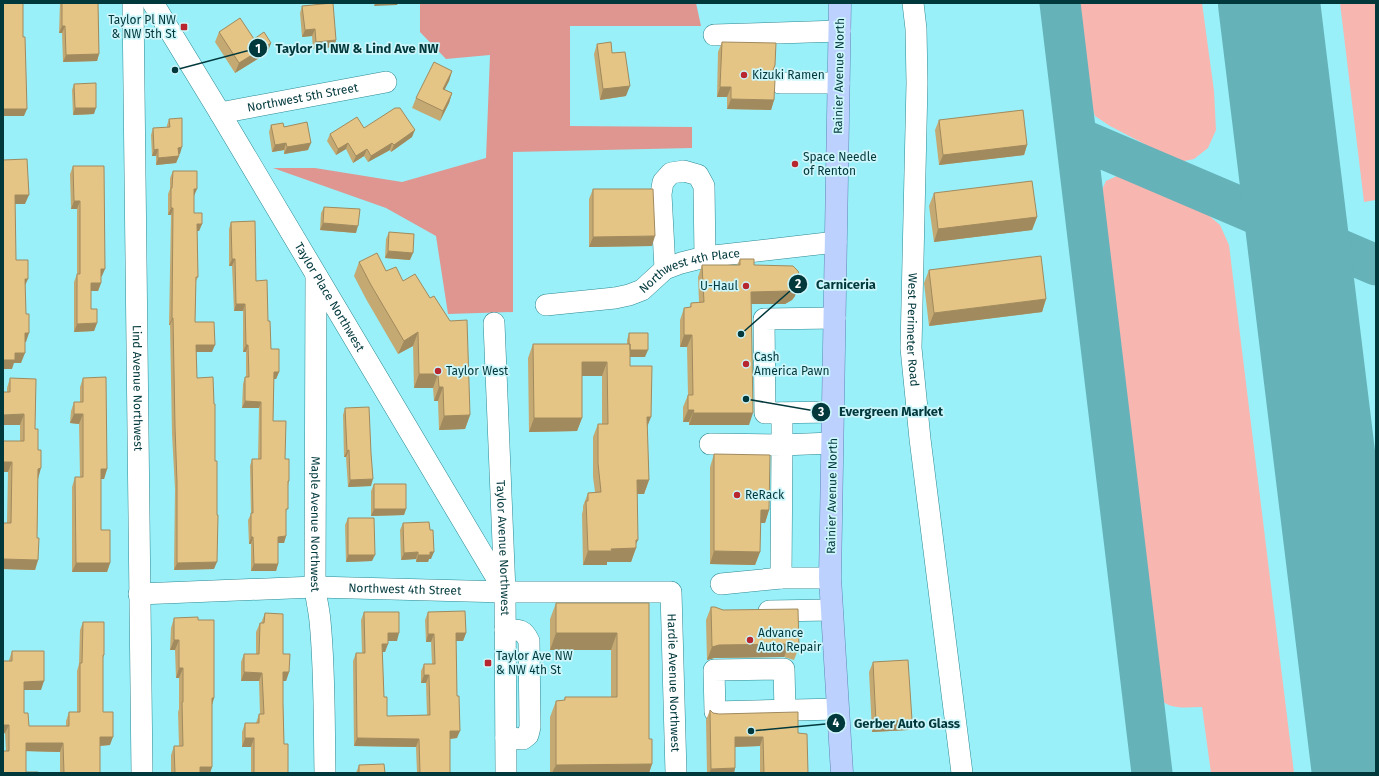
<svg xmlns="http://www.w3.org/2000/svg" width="1379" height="776" viewBox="0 0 1379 776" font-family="'Fira Sans',sans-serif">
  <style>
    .green { fill: #f8b6b0 }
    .forest { fill: #df9690 }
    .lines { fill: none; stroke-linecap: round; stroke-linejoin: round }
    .taxiway { stroke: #65b2b9; stroke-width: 41 }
    .runway { stroke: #65b2b9; stroke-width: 102 }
    .minor-casing { stroke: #2d8992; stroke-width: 22 }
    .major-casing { stroke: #5d88b9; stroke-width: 23 }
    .minor { stroke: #fff; stroke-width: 21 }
    .major { stroke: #bcd1fe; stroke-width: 22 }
    .wall { fill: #c5a973 }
    .shaded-wall { fill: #a08a5e }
    .building { fill: #e5c586; stroke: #a08a5e }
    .poi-dot { fill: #b8272f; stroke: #cdf6fa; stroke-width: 1.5 }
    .labels { text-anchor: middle; stroke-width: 3.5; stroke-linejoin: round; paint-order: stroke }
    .poi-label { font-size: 12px; fill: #00383c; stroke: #cdf6fa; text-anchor: start }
    .street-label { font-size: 12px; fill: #00383c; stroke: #cdf6fa }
    .leader { fill: none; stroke: #00383c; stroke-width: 1.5 }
    .callout-dot { fill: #00383c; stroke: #cdf6fa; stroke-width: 1.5 }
    .mark-label { font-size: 12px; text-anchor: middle; font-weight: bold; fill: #fff }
    .callout-label { font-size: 13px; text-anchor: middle; font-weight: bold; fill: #00383c; stroke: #cdf6fa; stroke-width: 3.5; stroke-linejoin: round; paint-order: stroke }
  </style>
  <rect width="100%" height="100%" fill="#99f0f9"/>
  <path class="green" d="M1079,3H1202L1214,91L1216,130L1208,148L1194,159L1179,162L1110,126L1095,116L1090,101Z
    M1340,3H1376V200L1364,202Z
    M1119,175L1199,207L1220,225L1229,245L1294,773H1211L1202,707C1188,707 1173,710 1162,701L1101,192L1106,181Z"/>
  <path class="forest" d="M420,3H696L701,26H570V126L692,127V148L513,152V312L448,314L436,236L386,208L273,168H315L402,182L486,158L490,55L446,59L420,32Z"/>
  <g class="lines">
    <path class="taxiway" d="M1060,3L1152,773
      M1076,137L1376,265"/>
    <path class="runway" d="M1269,3L1363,773"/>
    <g class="minor-casing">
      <g id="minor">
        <path id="s1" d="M133,3L142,773"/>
        <path id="s2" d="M153,3L220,113L505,592"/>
        <path id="s3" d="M913,3L916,29L917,83L911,348L920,439L962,773"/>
        <path d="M714,35L840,31"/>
        <path d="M780,83H839"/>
        <path id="s4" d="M220,113L386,82"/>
        <path d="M665,269L661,194L663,182L671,173L684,171L698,175L704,186L705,257"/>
        <path id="s5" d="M316,276L315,587C316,599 319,609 320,621C325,671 324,722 325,773"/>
        <path id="s6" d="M546,305L615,298L629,295L642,290L665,269L681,263L705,257L836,242"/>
        <path id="s7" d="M494,323L505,592L506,773"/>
        <path d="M833,412L765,413L764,319L835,318"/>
        <path d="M782,413V445L832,443"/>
        <path d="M710,444L782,445L781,578H830"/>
        <path d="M721,584L781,578"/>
        <path id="s8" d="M139,594L315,587L505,592H671L676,773"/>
        <path d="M769,611L832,610"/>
        <path d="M505,630C518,630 523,628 529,641L530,727L528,735L523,739L506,738"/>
        <path d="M785,711L784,669L714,670L715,712L838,709"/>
      </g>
    </g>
    <g class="major-casing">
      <path id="major" d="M840,3L830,578L842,773"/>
    </g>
    <use href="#minor" class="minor"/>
    <use href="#major" class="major"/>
  </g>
  <path class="wall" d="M60,3H98L99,54L97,61L63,62L62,33H59Z
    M302,6L336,40L334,47L313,49L312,36L302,37L300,13Z
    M219,32L254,39L271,43L267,53L235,73L215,42Z
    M722,42L775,65L772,74L774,100L771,110L727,109V97H717L718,52Z
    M597,44L612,53L626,96L600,100L594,54Z
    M452,71L449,81L444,89L452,93L449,103L440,121L412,108L416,98Z
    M74,84L94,114L73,115L72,90Z
    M169,119L180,154H179V156L176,163L156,165V156H152L151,135L153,128H167V125Z
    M939,120L1027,145L1024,155L939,165L935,130Z
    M271,125L284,127L308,150L284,154V150L272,152L269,132Z
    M364,128L412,137L391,152L390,150L368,162L364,156L353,163L346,149L336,155L327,141L330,134Z
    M73,166L102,276L101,277V283L98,291H91V309L97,323L94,331L74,332V282L77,274V209H71L70,174Z
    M173,171L194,196V213L202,224L199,231H197L198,277L196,281L195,322L212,352H196L197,378L214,569L174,570L175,489L172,434L170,325H169L171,215H168V194L170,189V178Z
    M593,189L652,246L589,247V199Z
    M934,193L1037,217L1032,230L934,242L929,206Z
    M324,207L356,233L320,230L321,213Z
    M231,222L256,281L268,321L271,349L279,372L276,379H274L273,421L285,459L289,481L288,486L286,514V536L284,543H278V564L276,571H251V544H249L248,520L251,514L250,466L252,459H258L259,408H242L243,384L245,377H246V352H243V311H234L232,266H229V229Z
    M389,232L410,260L385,258L386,239Z
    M740,259L754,265L795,296L792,300L785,304H751L749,425H689V422H683V407L688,395L687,347H680V320L684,308L690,307L691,303L699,302L698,277L702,265H737Z
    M359,262L386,271L470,415L465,429L439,430L438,401H434L433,388H414L413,346L398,354L366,299L354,276Z
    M929,270L1046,299L1042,312L929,326L924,283Z
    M629,333L645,357H630V366L647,426L649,480L644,494H637L636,548L631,562H607V565H583L582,514L583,510V506L588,493L595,492L593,477V437L598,424H602V376H582V418L577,431L529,432L528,358L533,344H627V340Z
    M10,378L35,429L38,477L37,538L38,560L35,570L3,569V523H7L8,472H3L20,441V425L7,392V388Z
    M83,378L107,469L104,479H101V530L110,563L107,572H72V487L75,477H80L79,424L70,423L71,411L74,402H80V387Z
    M345,408L371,486L348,487L346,457H344L343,415Z
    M714,454L769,510L765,523H760V552L755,565L710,564V467Z
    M374,484L406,509L404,515L371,516V491Z
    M348,518L372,561L346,562L345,525Z
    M403,523L431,559H429L428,562H416V559L401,560L400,530Z
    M556,603H649V739L652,764L649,773H550V717L556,701L564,700L565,697H611V650H550V619Z
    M711,607L799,647L794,660L784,657L714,658L707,660L706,620Z
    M364,612L397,641H388L385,652H382L384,697L387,716L427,715L426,683H421V671L424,664H432L431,642H426L425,620L428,612L466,633L463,641H456L457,738L450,739V773H417L416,747L354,746L353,661L356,653H362L361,620Z
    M265,613L283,654L289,672L286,681H283V704L284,744L288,773H251V747H242V732L245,723H256L259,714H260L259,681H241V662L244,654H256V632L260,623H261Z
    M174,618L198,620L214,698L212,705V767L210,773H171V755L174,746H179L178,712L179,709V678H176L175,650H170L171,628Z
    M83,622L104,655L103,658V712L110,745L100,746V773H60V752L26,751L3,773L6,751L5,733L9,660L12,651L41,690H24V713L29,726H66V721L69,712H77V671L79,664L80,630Z
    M873,662L912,720L908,730L872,732L869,672Z
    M710,710L713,713L798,733L808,773H760V746L735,747V768L734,773H707L706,720Z
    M359,765L385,773H356Z"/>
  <path class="shaded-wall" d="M375,3H398L397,5L374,6Z
    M62,26H65L62,33H59Z
    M315,29L312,36L302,37L305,30Z
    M336,40L334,47L313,49L316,42Z
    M271,43L267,53L235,73L239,63Z
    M99,54L97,61L63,62L66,55Z
    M452,71L449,81L440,99L443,89Z
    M630,86L626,96L600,100L603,89Z
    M720,87H731L727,97H717Z
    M452,93L449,103L440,121L443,111Z
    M731,99L774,100L771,110L727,109Z
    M75,108H96L94,114L73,115Z
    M3,109H27L24,116H3Z
    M415,130L412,137L391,152L394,145Z
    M286,143L284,150L272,152L275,145Z
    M311,143L308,150L284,154L287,147Z
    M348,143L346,149L336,155L338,149Z
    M392,143L390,150L368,162L371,156Z
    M1027,145L1024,155L939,165L943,155Z
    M182,147L180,154H176L178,148Z
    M158,149L156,156H152L154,150Z
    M367,149L364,156L353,163L356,156Z
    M179,156L176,163L156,165L158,158Z
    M194,189H197L194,196Z
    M15,195H29L25,204H12Z
    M74,201H80L77,209H71Z
    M171,208H173L171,215H168Z
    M1037,217L1032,230L934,242L938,229Z
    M323,223L358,226L356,233L320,230Z
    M197,224H202L199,231H195Z
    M655,236L652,246L589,247L593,237Z
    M388,251L413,253L410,260L385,258Z
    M232,259H235L232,266H229Z
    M101,269H105L102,276L98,277Z
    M25,279H28L24,288Z
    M91,283H101L98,291H88Z
    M799,284L795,296L792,300L785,304H747L751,292Z
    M1046,299L1042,312L929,326L934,313Z
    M236,304H245L243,311H234Z
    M172,318H173L170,325H169Z
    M97,323L94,331L74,332L77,324Z
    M418,332L413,346L398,354L404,341Z
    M25,333H29L26,342H22Z
    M684,335H692L687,347H680Z
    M196,345H215L212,352H194Z
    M246,345H248L246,352H243Z
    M629,350H648L645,357H627Z
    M15,353H25L21,363H14L12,369H3V360Z
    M582,362H607L602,376H577Z
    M274,372H279L276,379H272Z
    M419,374H438L433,388H414Z
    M439,387H443L438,401H434Z
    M245,401L261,402L259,408H242Z
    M688,410H694L689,422H683Z
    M693,413H753L749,425H689Z
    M24,414L20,425H3V415Z
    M74,414H83L79,424L70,423Z
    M470,415L465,429L439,430L444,416Z
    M647,417H651L646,430Z
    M534,418H582L577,431L529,432Z
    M349,450L346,457H344L347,451Z
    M3,462H12L8,472H3Z
    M41,468L38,479V469Z
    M101,469H107L104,479H97Z
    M373,479L371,486L348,487L350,480Z
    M637,480H649L644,494H632Z
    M374,509H406L404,515L371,516Z
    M761,510H769L765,523H756Z
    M286,536L284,543H276L278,537Z
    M251,537H253L251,544H249Z
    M636,540H638L634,548H636L631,562H607V565H583L588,551L611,549Z
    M714,551L760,552L755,565L710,564Z
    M418,552L416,559L401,560L404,553Z
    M430,552H434L431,559H429L428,562H416L418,555Z
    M348,555H375L372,561L346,562Z
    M3,559L38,560L35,570L3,569Z
    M217,562L214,569L174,570L177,563Z
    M76,563H110L107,572H72Z
    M254,564H278L276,571H251Z
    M388,633H399L397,641H385Z
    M456,633H466L463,641H454Z
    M556,633H617L611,650H550Z
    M428,634H434L431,642H426Z
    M174,640H179L175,650H170Z
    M382,644H388L385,652H379Z
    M789,644L784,657L714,658L707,660L712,647L719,645Z
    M179,668H183L179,678H176Z
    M244,672L262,673L259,681H241Z
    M283,672H289L286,681H280Z
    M424,675H429L426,683H421Z
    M44,681L41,690H21L24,682Z
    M212,698H214L211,708Z
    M912,720L908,730L872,732L876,722Z
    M3,725H9L5,733L3,734Z
    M450,731H460L457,738L447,739Z
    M100,737H113L110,745L97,746Z
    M735,737H763L760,746L731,747Z
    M245,738H254L251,747H242Z
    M357,738L419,739L416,747L354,746Z
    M26,743H63L60,752L23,751Z
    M652,764L649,773H552L556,765Z
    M200,767H212L210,773H198Z
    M735,768L734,773H709L711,769Z"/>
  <path class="building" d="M3,3H23V37H25L27,109H3Z
    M62,3H98L99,54L66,55L65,26H62Z
    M333,3L336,40L316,42L315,29L305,30L302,6Z
    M240,18L254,39L264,32L271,43L239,63L219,32Z
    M611,42L612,53L625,52L630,86L603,89L597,44Z
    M722,42L776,43L775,65L772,73L775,80L774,100L731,99V87H720Z
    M434,62L452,71L443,89L452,93L443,111L416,98Z
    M96,83V108H75L74,84Z
    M395,108H400L415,130L394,145L392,143L371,156L367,149L356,156L348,143L338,149L330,134L357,117L364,128Z
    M1023,110L1027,145L943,155L939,120Z
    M182,118V147L178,148L179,156L158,158V149L154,150L153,128L170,127L169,119Z
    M307,122L311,143L287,147L286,143L275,145L271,125L283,123L284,127Z
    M27,159L29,195H15L16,260H28V279H25L26,314H29V333H25V353H15V360H3V160Z
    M73,166H104L105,269H101V283H91V309H97V323L77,324V274H80V201H74Z
    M173,171H197V189H194V213H202V224H197L198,277H196L195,322H214L215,345H196L197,378L213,377L214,404H215V461H217V515H218L217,562L177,563V482L175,427L173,318H172L173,208H171V188H172Z
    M1032,181L1037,217L938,229L934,193Z
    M593,189H653L655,236L593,237Z
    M324,207L360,209L358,226L323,223Z
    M255,221L256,281L267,280L268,321H270L271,349H279V372H274L273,421H286L285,459H289V481H288V509H286V536L278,537V564H254L253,537H251V513H253L252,459H261V402L245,401V377H249L248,345H246L245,304H236L235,259H232L231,222Z
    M389,232L414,234L413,253L388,251Z
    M377,253L386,271L396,267L403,281L415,274L430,298L434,296L450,321L467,320L470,415L444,416L443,387H439L438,374H419L418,332L404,341L371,285L359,262Z
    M1041,256L1046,299L934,313L929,270Z
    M740,259H754V265L793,266L798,271L800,277L799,284L796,288L790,291L751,292L753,413H693L694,410H688V395H693L692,335H684V308L691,307V303L704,302L702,265H740Z
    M629,333H648V350H630V344H629Z
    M533,344H630V366H652L651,417H647L649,480H637L638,540H636V548L611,549L612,551H588L586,501H588V493L601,492L598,463V424H608L607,362H582V418H534Z
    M106,377L107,469H101V530H110V563H76L75,477H83V414H74V402H83V378Z
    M10,378L36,379L35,429H38V450H41V468L38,469L37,538H39L38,560L3,559V523H11L12,462H3V441H24V414L3,415V392H10Z
    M369,407L371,453L373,479L350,480L349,450L347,451L345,408Z
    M714,454L770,455L769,510H761L760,552L714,551Z
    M374,484H406V509H374Z
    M348,518H374L375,555H348Z
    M429,522L430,530H433L434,552H430V555H418V552L404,553L403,523Z
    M556,603H649V739H652V764L556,765V701L565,700V697H617V633H556Z
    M711,607H715L723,610L798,609L799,647L789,644L719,645L712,647Z
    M465,611L466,633H456L457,696H459L460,731H450V773H420L419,739L357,738L356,653H365L364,612H399V633H388V644H382L384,697H387V716L430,715L429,675H424V664H435L434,634H428V612Z
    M265,613L283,614V654H290L289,672H283V704L284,744H288V773H254V738H245V723H259V714H264L262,673L244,672V654H259L260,623H264Z
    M198,617V620H214V698H212V767H200V773H175L174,746H183L182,702H183V668H179V640H174V618Z
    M83,622H104V655H103V712H113V737H100V773H64L63,743H26V772H38V773H3V751H9V725H3V661H12V651H44V681L24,682V713H28L29,726H69V712H80V663H82Z
    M908,660L912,720L876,722L873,662Z
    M710,710L713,713L719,714L798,712V733L807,734L808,773H764L763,737H735V768L711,769Z
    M384,764L385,773H359V765Z"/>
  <g class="poi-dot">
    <rect x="180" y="23" width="8" height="8" rx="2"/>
    <circle cx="744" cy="75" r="4"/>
    <circle cx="795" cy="164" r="4"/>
    <circle cx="746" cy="286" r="4"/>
    <circle cx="746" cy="364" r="4"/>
    <circle cx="438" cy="371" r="4"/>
    <circle cx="737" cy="495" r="4"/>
    <circle cx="750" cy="640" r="4"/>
    <rect x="484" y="659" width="8" height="8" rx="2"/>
  </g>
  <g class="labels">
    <g class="poi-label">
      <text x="176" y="24" text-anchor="end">Taylor Pl NW<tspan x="176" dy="14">&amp; NW 5th St</tspan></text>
      <text x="752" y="79">Kizuki Ramen</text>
      <text x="803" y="161">Space Needle<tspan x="803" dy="14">of Renton</tspan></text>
      <text x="738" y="290" text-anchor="end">U-Haul</text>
      <text x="754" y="361">Cash<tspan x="754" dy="14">America Pawn</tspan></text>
      <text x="446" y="375">Taylor West</text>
      <text x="745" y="499">ReRack</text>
      <text x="758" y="637">Advance<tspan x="758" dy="14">Auto Repair</tspan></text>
      <text x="496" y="660">Taylor Ave NW<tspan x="496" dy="14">&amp; NW 4th St</tspan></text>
    </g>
    <g class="street-label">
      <text transform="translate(839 76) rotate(-89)" y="4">Rainier Avenue North</text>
      <text dy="4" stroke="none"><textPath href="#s4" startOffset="84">Northwest 5th Street</textPath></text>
      <text dy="4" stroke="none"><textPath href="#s6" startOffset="151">Northwest 4th Place</textPath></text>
      <text dy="4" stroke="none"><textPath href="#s2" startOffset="343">Taylor Place Northwest</textPath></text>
      <text dy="4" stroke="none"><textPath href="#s3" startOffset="327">West Perimeter Road</textPath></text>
      <text dy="4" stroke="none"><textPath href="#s1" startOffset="385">Lind Avenue Northwest</textPath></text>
      <text transform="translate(832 496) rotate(-89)" y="4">Rainier Avenue North</text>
      <text dy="4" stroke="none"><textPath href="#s5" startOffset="248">Maple Avenue Northwest</textPath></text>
      <text dy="4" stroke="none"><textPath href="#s7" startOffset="225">Taylor Avenue Northwest</textPath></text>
      <text dy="4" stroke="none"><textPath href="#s8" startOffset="266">Northwest 4th Street</textPath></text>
      <text dy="4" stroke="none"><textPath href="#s8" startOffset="623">Hardie Avenue Northwest</textPath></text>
    </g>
  </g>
  <path class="leader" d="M175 70L258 48M741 334L798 284M746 399L821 412M751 731L836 723"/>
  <g class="callout-dot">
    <circle cx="175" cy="70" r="4"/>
    <circle cx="741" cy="334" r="4"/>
    <circle cx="746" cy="399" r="4"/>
    <circle cx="751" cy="731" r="4"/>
    <circle cx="258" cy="48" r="10"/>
    <circle cx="798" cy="284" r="10"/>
    <circle cx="821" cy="412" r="10"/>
    <circle cx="836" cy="723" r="10"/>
  </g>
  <g class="mark-label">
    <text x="258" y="53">1</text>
    <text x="798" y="288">2</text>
    <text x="821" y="416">3</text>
    <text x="836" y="727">4</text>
  </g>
  <g class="callout-label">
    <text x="357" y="53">Taylor Pl NW &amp; Lind Ave NW</text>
    <text x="846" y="289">Carniceria</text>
    <text x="891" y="416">Evergreen Market</text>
    <text x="907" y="728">Gerber Auto Glass</text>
  </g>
  <rect width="1379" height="776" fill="none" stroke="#00383c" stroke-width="8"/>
</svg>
